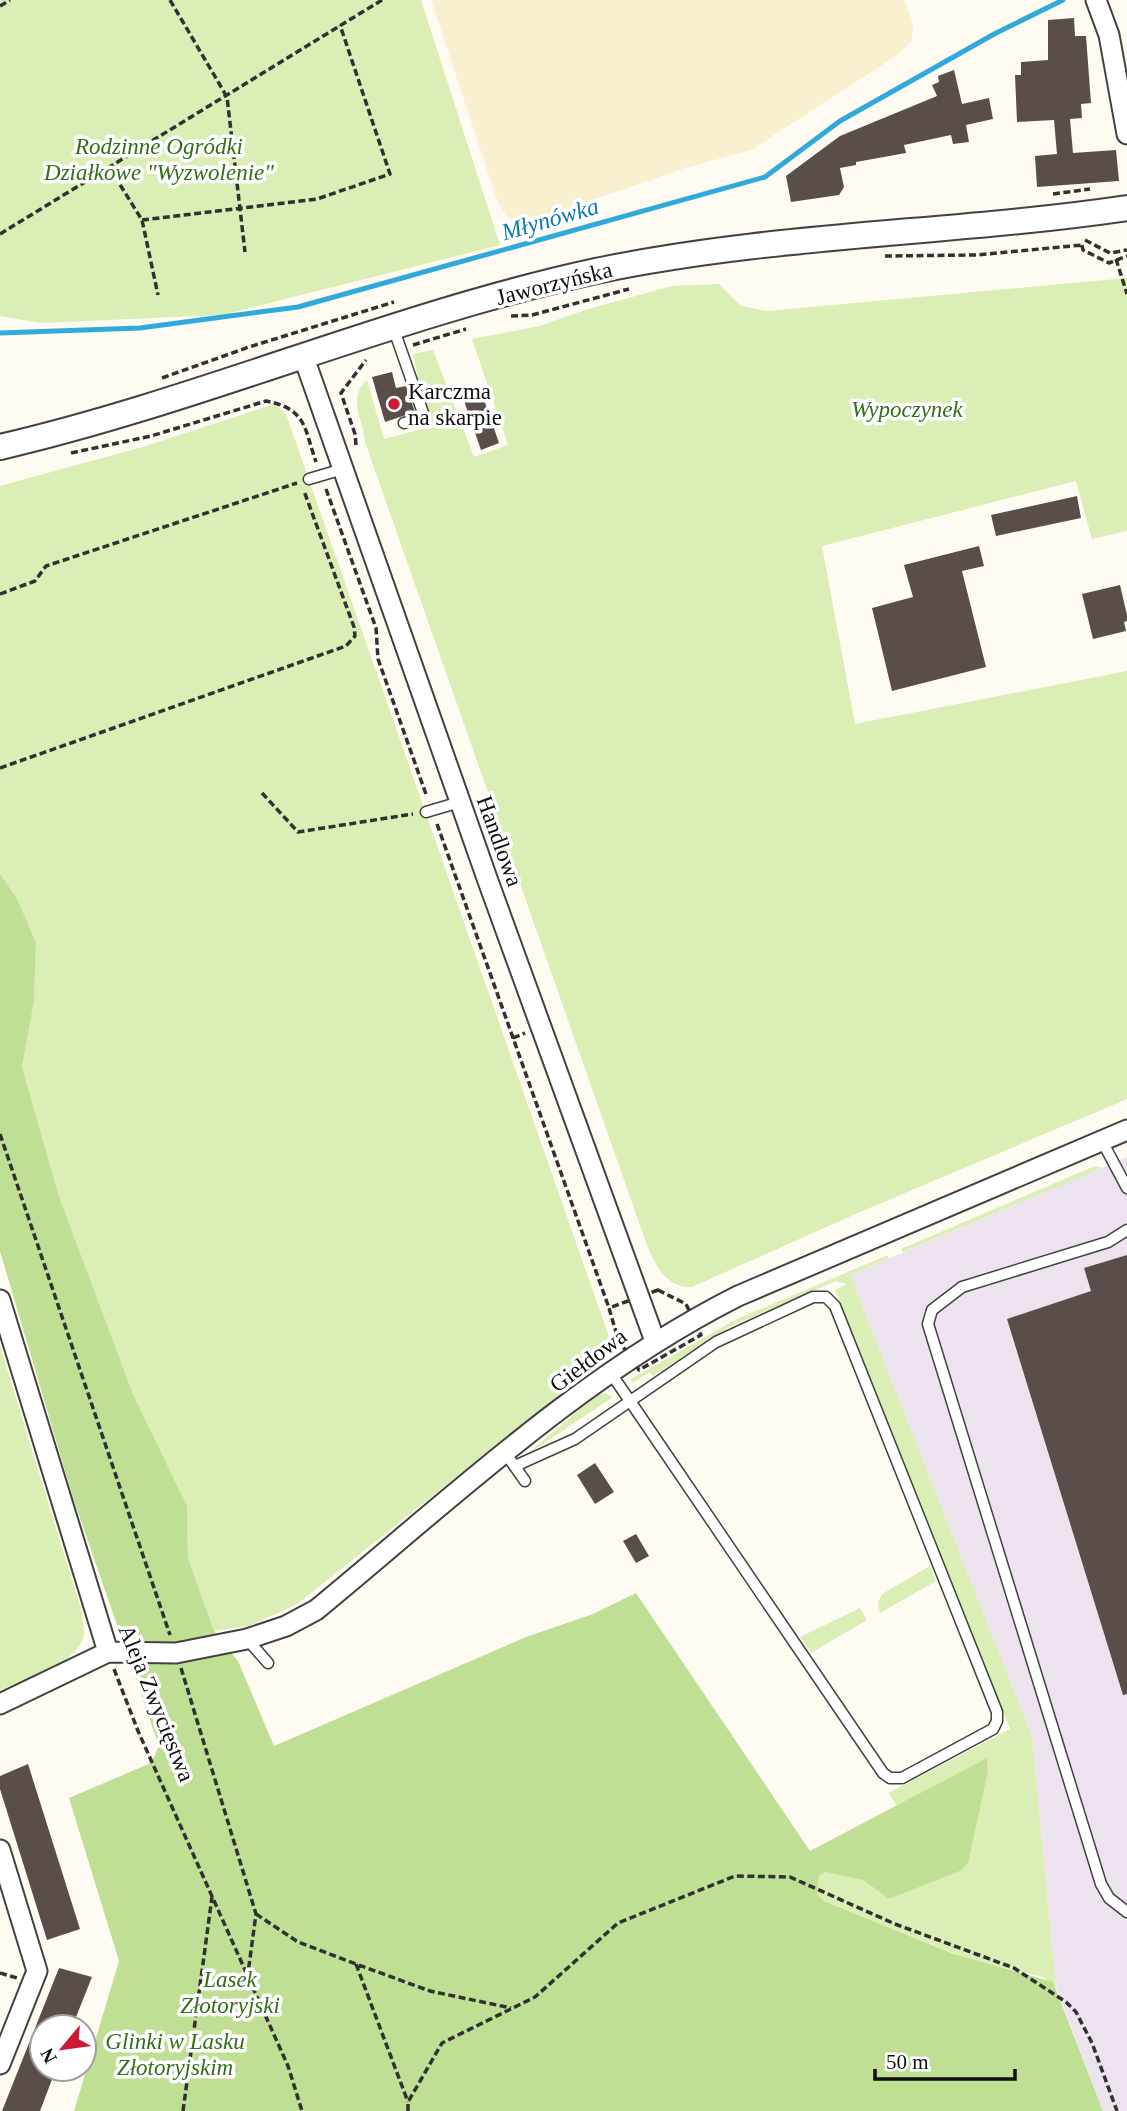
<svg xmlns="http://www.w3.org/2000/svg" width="1127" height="2111" viewBox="0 0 1127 2111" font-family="Georgia,serif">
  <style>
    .industrial { fill: #ece3ee }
    .farmland { fill: #f8f0ce }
    .green { fill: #daeeb6 }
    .forest { fill: #bfe094 }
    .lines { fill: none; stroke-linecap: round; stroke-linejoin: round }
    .stream { stroke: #30aada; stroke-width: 5 }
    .building { fill: #594e4a }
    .service-casing { stroke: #424242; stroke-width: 13 }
    .minor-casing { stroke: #424242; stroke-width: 23 }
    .tertiary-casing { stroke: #424242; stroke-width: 28 }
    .path { stroke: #313131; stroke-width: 3.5; stroke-dasharray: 7 3.5; stroke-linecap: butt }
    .service { stroke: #fff; stroke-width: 10 }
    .minor { stroke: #fff; stroke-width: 19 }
    .tertiary { stroke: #fff; stroke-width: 24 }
    .poi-dot { fill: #ce1936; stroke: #fff; stroke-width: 2.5 }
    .labels { text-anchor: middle; stroke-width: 7; stroke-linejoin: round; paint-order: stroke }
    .park-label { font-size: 23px; font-style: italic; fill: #346e18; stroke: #fff }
    .street-label { font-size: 23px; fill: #0f0f0f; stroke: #fff }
    .poi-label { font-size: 23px; fill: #0f0f0f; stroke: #fff; text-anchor: start }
    .water-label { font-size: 24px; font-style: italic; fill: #0b7aae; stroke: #fff }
  </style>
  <rect width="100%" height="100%" fill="#fffbf2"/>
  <path class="industrial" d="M1127,1157V2111H1103L1056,1987L1032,1736L850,1275Z"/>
  <path class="farmland" d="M431,0H904L913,23L912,41L896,56L751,150L685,168L520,225L506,216L497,200Z"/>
  <path class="green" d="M0,0H421L500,245L222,315L40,323L0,316Z
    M1127,278V531L1092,539L1076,481L822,546L855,724L1127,671V1099L860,1212L692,1287C656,1289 647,1242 636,1214L365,442C363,418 347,399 367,380L384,439L429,427L413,354L433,350L474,457L508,445L472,339L540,326L585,310L672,286L719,284L741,306L767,311Z
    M275,404L286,414L614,1351L296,1605L249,1626L214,1631L188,1558L187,1506L133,1394L59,1198L22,1067L34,1002L36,943L17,898L0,874V486L139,448Z
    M1095,1166L1102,1168L903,1252L901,1249Z
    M888,1255L889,1258L850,1275L1032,1736L1056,1987L1043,1977L965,1958L824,1901L817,1894L819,1876L825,1872L863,1880L889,1899L965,1867L988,1771L987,1758L897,1806L888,1793L1010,1729L835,1290L847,1284L836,1281L729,1327L653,1376L650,1372L633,1383L631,1379L737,1319Z
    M0,1346L82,1612C82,1620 86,1632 83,1639C70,1668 26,1679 0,1690Z
    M605,1393L613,1397L525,1456L595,1396Z
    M930,1566L936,1581L880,1613L878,1602L882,1594Z
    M860,1608L867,1620L811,1653L800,1637Z"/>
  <path class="forest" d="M0,874L17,898L36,943L34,1002L22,1067L59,1197L133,1394L187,1506L188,1558L214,1631L238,1661L274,1746L526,1637L593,1614L636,1593L810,1851L987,1758L988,1771L968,1863L962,1870L889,1899L863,1880L825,1872L819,1876L817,1894L824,1901L954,1954L1053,1982L1103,2111H74L119,1961L69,1798L151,1763L159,1746L73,1498L0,1251Z"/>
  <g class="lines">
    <path class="stream" d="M0,333L140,328L298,307L765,177L840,121L996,33L1063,0"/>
  </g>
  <path class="building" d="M1074,18L1075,36H1086L1091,103L1081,104L1082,118L1070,119L1073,153L1116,150L1119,181L1037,187L1035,156L1057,154L1054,120L1017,122L1015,75H1021V62L1048,60V20Z
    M954,70L962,104L989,98L993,119L966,125L969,142L953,144L951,135L904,145L906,153L856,162V165L840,168L844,187L839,195L791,202L786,176L840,136L937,96L932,85L939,82L938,76Z
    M392,372L396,388L406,386L415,412L385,422L372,377Z
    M481,391L499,443L481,450L463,398Z
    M1077,496L1081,518L996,536L991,515Z
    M979,546L984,566L962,571L986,667L892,691L872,608L913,597L904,565Z
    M1120,585L1127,615V621L1124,622L1126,631L1093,639L1082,594Z
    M1127,1255V1694L1123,1695L1007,1319L1091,1291L1084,1268Z
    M595,1463L614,1492L595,1504L577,1475Z
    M636,1534L649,1556L636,1563L623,1541Z
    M28,1764L80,1929L47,1940L0,1789V1776Z
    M59,1968L92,1977L72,2027H42V2069H56L40,2111H2Z"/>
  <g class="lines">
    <g class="service-casing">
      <path id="service" d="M393,327L423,413V418L404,423
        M309,479L343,469
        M426,812L460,802
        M1102,1141L1127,1188
        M1127,1230L1108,1242L962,1287L932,1310L928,1324L1101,1884L1109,1898L1127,1912
        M506,1454L525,1481
        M515,1466L575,1439L716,1342L813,1297H826L835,1306L997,1712V1721L993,1729L902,1778H890L883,1773L630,1401L610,1372
        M247,1639L268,1663"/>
    </g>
    <g class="minor-casing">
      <path id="minor" d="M1096,0L1109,35L1127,134
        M303,355L488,881L655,1341
        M0,1300L108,1652
        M0,1704L108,1652L176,1653L247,1639L286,1626L316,1610C451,1499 581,1375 738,1296L1127,1130
        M0,1850L37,1971L0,2064"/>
    </g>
    <g class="tertiary-casing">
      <path id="tertiary" d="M0,447C202,400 393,315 596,271C772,234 950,234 1127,208"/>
    </g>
    <path class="path" d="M170,0L227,97L245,252
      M0,6L10,0
      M109,167L142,220L158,295
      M1053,194L1090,189
      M142,220L317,199L390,174L340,25
      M0,234L382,0
      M1085,240L1110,253L1127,250
      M1082,245L1083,250L1109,263L1127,256
      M885,256L977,255L1082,245
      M1116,259L1127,294
      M511,316L532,315L629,289
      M413,345L466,329
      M162,378L249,347L394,302
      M356,445L355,434L341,393L366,360
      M71,453L151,436L266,401C307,409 304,428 316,462
      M326,489L376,628L378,659L427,797
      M0,594L35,581L46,566L297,483
      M0,768L346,646L355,636L354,627L304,491
      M262,793L298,832L413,814
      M437,824L609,1308
      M513,1038L525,1033
      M0,1134L170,1635
      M658,1290L686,1304L701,1335L639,1370L618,1339L609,1308Z
      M181,1668L256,1914L248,1973
      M114,1669L138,1731L288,2066L302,2111
      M256,1914L298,1942L356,1964L430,1991L511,2008
      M356,1964L408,2102
      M0,1973L17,1978
      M183,2111L212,1897
      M408,2111V2102L442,2043L535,1997L618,1923L735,1876L790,1877L895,1924L1014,1968L1066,2002L1076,2012L1092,2043L1117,2111"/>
    <use href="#service" class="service"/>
    <use href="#minor" class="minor"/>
    <use href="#tertiary" class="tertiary"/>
  </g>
  <circle class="poi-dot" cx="394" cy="404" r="7"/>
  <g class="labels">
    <g class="park-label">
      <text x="159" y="154">Rodzinne Ogródki<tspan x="159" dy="26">Działkowe "Wyzwolenie"</tspan></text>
      <text x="907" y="417">Wypoczynek</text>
      <text x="230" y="1987">Lasek<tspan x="230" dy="26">Złotoryjski</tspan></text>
      <text x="175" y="2049">Glinki w Lasku<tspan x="175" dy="26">Złotoryjskim</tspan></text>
    </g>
    <g class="street-label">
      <text transform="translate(554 283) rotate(-14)" y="8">Jaworzyńska</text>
      <text transform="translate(500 841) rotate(70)" y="8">Handlowa</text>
      <text transform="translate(588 1360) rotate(-37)" y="8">Giełdowa</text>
      <text transform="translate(157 1703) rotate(68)" y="8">Aleja Zwycięstwa</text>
    </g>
    <g class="poi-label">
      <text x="408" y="399">Karczma<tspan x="408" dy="26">na skarpie</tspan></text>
    </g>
    <g class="water-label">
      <text transform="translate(550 219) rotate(-16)" y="8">Młynówka</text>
    </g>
  </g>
  <g transform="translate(63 2048) rotate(241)"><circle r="33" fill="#ffffff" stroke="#9f9f9f" stroke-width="2"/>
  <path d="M0-5L12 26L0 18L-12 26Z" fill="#ce1936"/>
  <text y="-10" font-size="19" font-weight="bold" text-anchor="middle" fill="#0f0f0f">N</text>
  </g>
  <path d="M875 2069v10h140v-10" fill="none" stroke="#0f0f0f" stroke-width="3.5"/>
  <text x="886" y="2069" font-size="21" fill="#0f0f0f" stroke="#ffffff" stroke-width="5" paint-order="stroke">50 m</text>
</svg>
